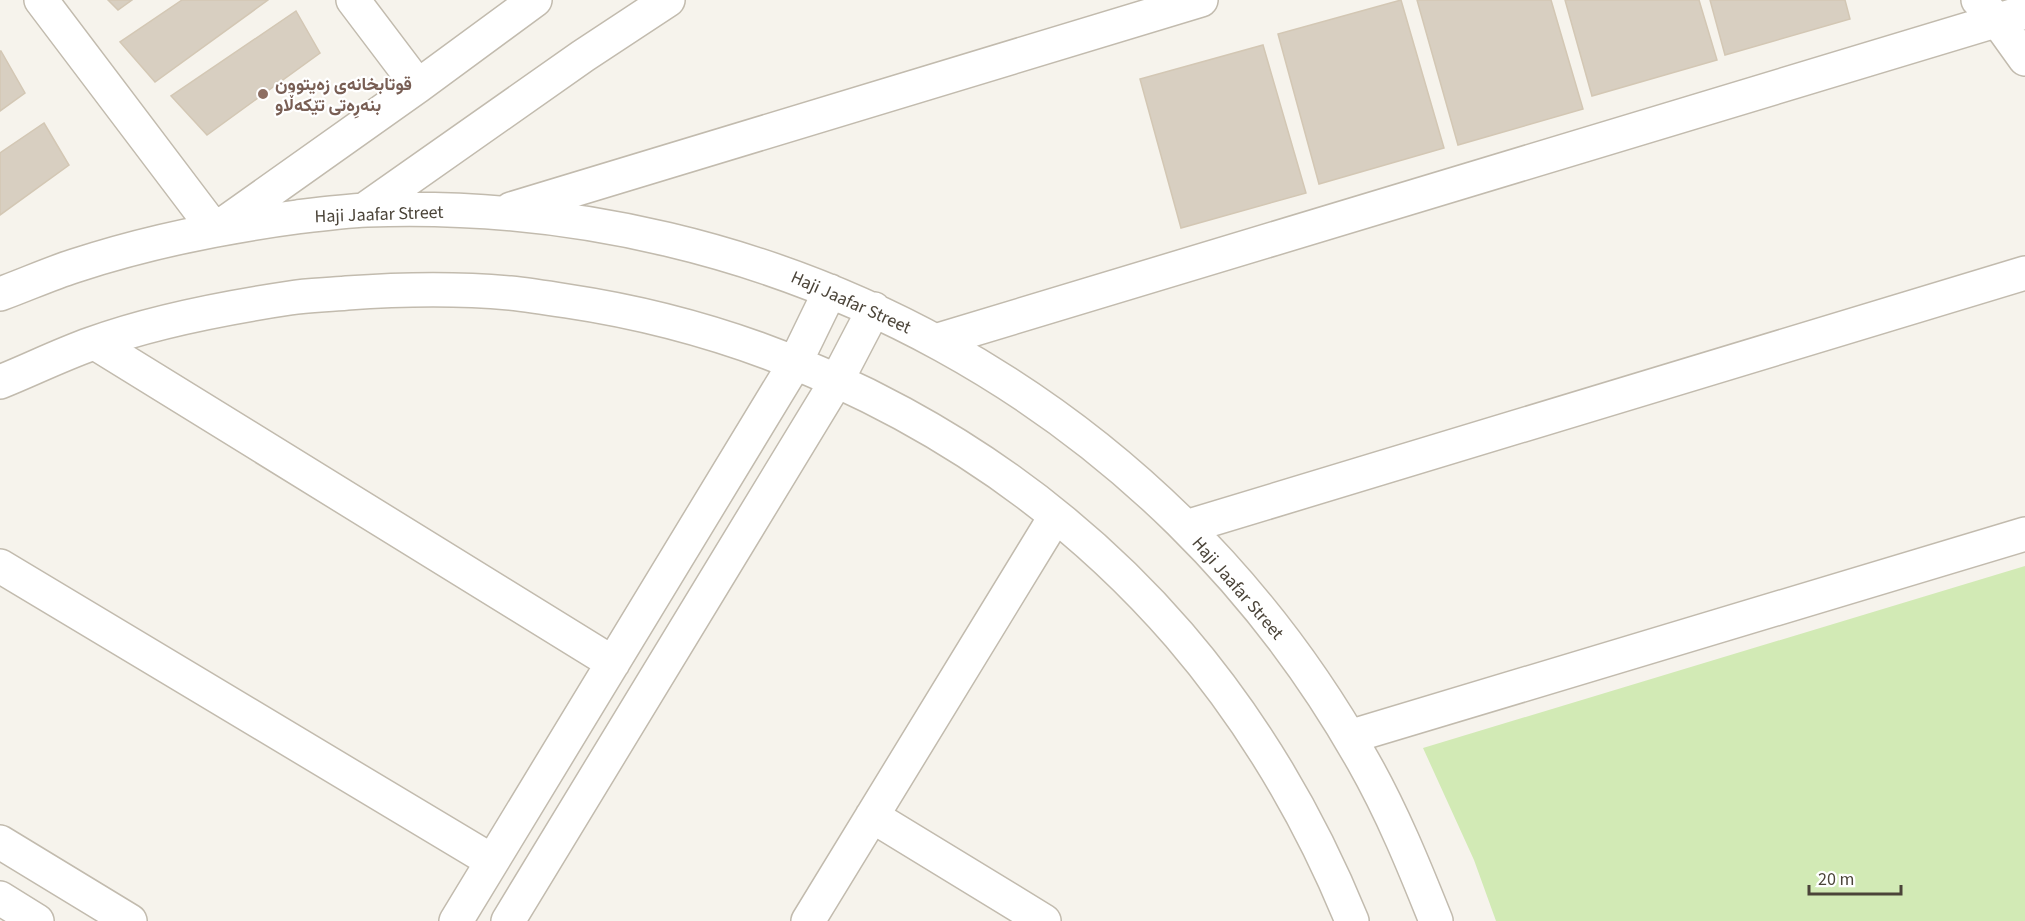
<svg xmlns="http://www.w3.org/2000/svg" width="2025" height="921" viewBox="0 0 2025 921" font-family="'Source Sans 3',Vazirmatn,sans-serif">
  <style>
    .green { fill: #d2eab5 }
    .building { fill: #d8cfc1; stroke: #d3c7b4; stroke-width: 1.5 }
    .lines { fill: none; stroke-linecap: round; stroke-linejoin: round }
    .minor-casing { stroke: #c2bbae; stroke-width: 36 }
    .minor { stroke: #fff; stroke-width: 33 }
    .education-dot { fill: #8d6e63; stroke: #fff; stroke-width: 2 }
    .labels { text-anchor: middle; stroke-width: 4.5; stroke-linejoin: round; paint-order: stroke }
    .education-label { font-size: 18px; font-weight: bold; fill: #785e54; stroke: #fff; text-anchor: start }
    .street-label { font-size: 18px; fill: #4b4439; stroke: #fff }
  </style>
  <rect width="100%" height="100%" fill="#f6f3ec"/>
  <path class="green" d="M2025,566V921H1496L1474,860L1423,748Z"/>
  <path class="building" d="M108,0H132L118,10Z
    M182,0H268L155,82L120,42Z
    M1401,0L1444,148L1319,184L1278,34Z
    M1417,0H1551L1583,109L1458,145Z
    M1565,0H1699L1717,60L1592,96Z
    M1710,0H1845L1850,19L1725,55Z
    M296,11L320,53L207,135L171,96Z
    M1263,45L1306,193L1181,228L1140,79Z
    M1,51L25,93L0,111V51Z
    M44,123L69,165L0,215V153Z"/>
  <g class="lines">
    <g class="minor-casing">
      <path id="minor" d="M41,0L215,230L418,86L535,0
        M353,0L418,86
        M1978,0L1997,20L2025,59
        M511,209L1201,0
        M364,210L583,56L668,0
        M0,294C25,285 49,274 74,266C147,242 221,227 297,217C321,214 344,211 367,210C777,195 1161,402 1363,761C1392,812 1414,866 1436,921
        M935,341L2025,12
        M95,343L613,663
        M0,382C30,370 60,355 91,344C154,321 223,308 290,298C308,295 328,295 347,293C401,289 456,288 510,293C529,295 548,298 567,301C802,336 1023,455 1179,635C1252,720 1310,818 1352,921
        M1186,527L2025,273
        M0,566L492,861
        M1349,737L2025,534
        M872,816L1044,921
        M0,842L130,921
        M0,898L37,921
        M456,921L795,363L830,291
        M508,921L837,380L874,309
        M808,921L1055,517"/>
    </g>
    <use href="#minor" class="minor"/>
  </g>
  <circle class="education-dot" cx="263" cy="94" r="6"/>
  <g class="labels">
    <g class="education-label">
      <text x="275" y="90">قوتابخانەی زەیتوون<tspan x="275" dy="21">بنەرِەتی تێکەڵاو</tspan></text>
    </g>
    <g class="street-label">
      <text transform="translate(379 214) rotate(-2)" y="6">Haji Jaafar Street</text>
      <text transform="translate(851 302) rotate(24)" y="6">Haji Jaafar Street</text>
      <text transform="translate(1238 588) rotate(49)" y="6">Haji Jaafar Street</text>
    </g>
  </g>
  <path d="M1809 885v9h92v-9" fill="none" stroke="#4b4439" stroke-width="3"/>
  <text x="1818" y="885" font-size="18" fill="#4b4439" stroke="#ffffff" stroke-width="4.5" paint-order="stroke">20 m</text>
</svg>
